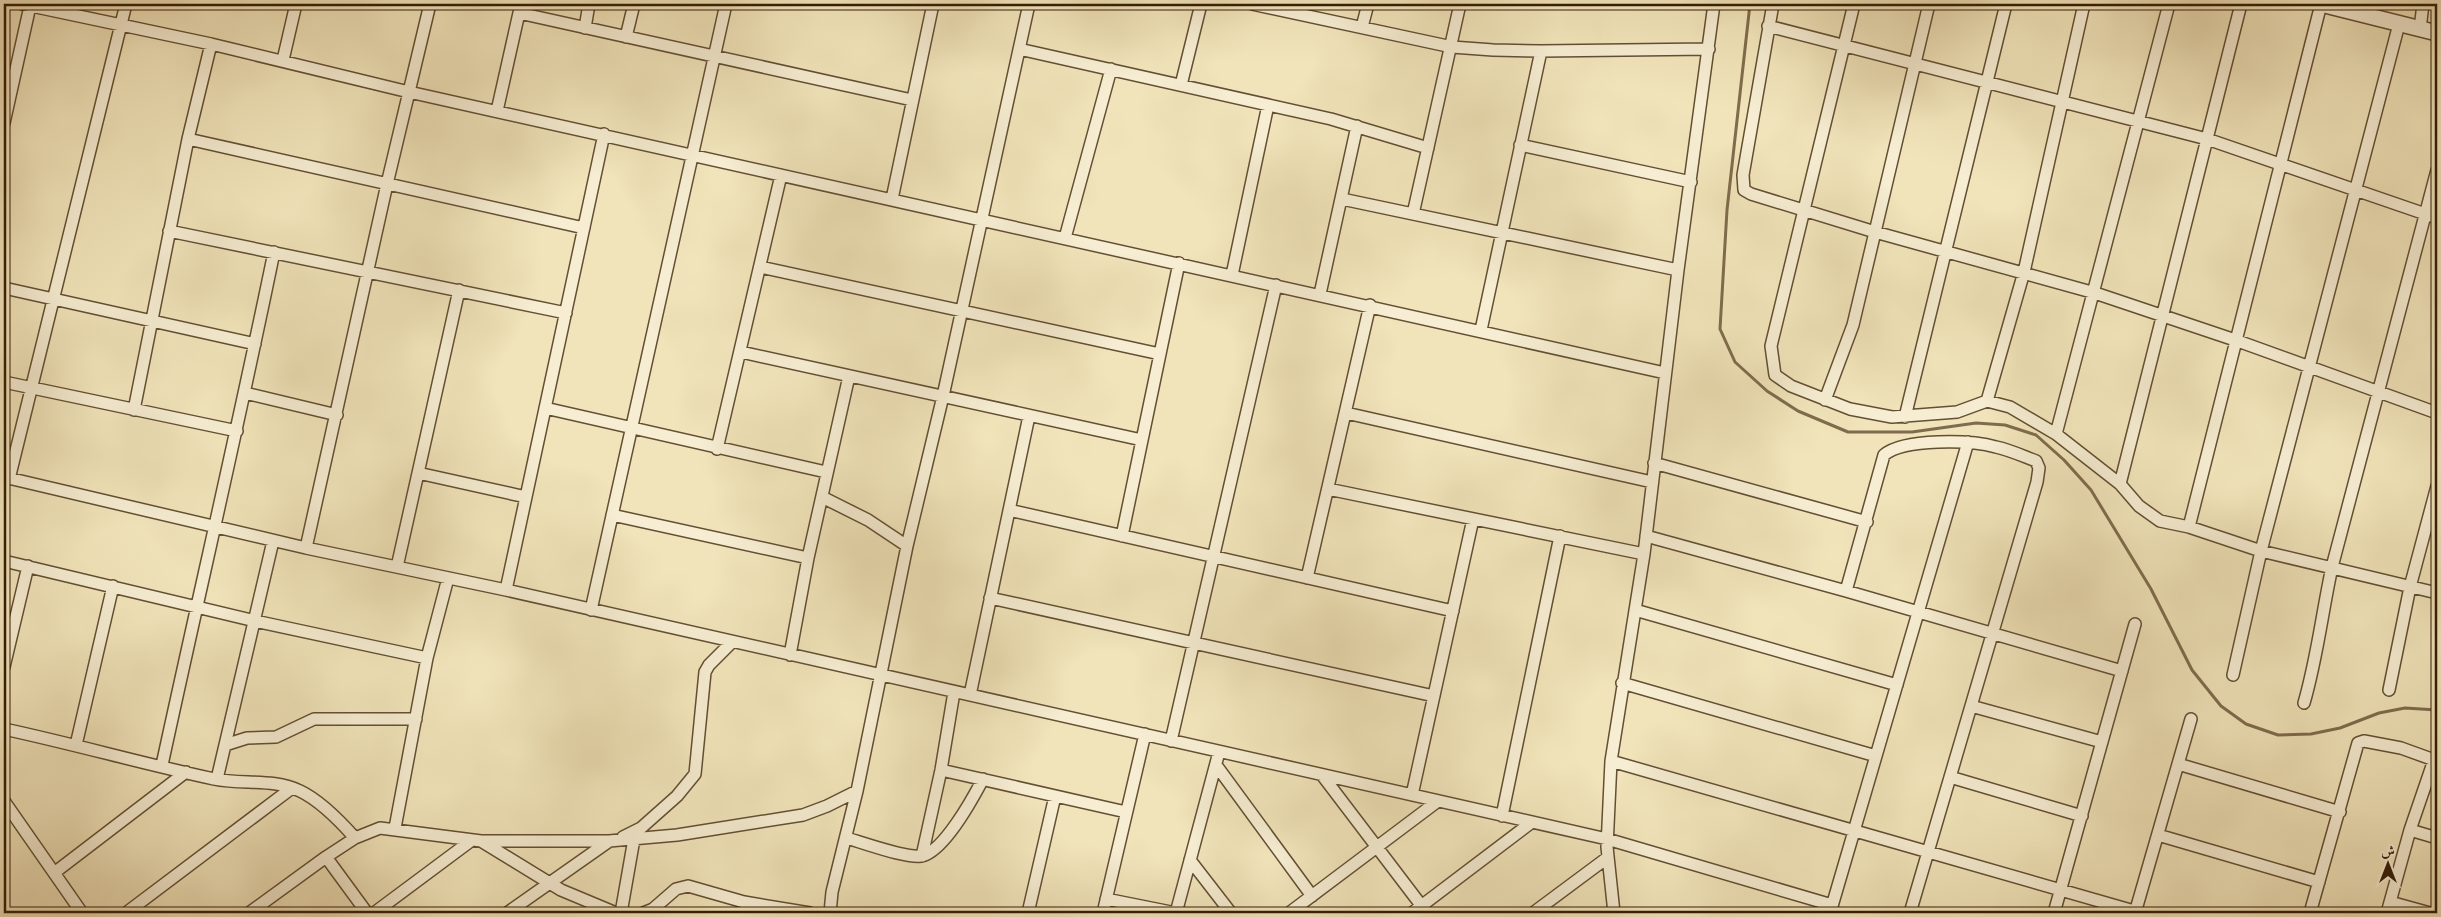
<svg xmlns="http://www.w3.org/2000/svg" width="2441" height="917" viewBox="0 0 2441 917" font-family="'Old Standard TT',Amiri,serif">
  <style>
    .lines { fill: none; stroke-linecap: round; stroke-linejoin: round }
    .stream { stroke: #7f6c4d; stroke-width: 3 }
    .minor-casing { stroke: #634f33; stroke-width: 14 }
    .tertiary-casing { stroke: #634f33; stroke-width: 18 }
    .minor { stroke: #f6edd2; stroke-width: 11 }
    .tertiary { stroke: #f6edd2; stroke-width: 15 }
  </style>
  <rect width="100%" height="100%" fill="#f1e4ba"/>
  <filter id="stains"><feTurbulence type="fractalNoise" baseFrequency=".004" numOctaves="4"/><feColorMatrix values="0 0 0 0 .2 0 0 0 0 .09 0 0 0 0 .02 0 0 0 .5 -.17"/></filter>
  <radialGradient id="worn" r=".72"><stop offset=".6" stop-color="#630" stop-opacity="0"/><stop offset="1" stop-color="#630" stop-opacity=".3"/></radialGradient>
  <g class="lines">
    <path class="stream" d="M1750,4L1727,210L1720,329L1735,362L1767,391L1798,411L1848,432H1912L1976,423L2005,425L2036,435L2064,460L2091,490L2151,589L2192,670L2221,706L2246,724L2278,735L2311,734L2340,728L2379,713L2405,708L2437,710"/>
    <g class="minor-casing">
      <path id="minor" d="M22,4L211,44L409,92L1665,373
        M1252,4L1452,47L1493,50L1541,51L1709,49
        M1773,4L1743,175L1744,190L1751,194L1875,232L2095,293L2235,340L2437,413
        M1854,4L1771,346L1775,375L1791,386L1850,409L1892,417L1957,412L1987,401L2010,407L2056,434L2120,484L2139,506L2160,521L2189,527L2261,551L2437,593
        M519,13L912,100
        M1768,26L2207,139L2437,218
        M1362,27L1368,4
        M585,28L589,4
        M2420,29L2423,4
        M626,37L634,4
        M1019,49L1331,119L1428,148
        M283,60L296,4
        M1181,85L1201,4
        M497,111L521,4
        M4,123L30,6
        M188,139L584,228
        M1520,145L1691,182
        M892,199L933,4
        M1342,199L1678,270
        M1413,214L1460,4
        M169,231L566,313
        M1065,238L1111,69
        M760,267L1160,354
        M1232,275L1268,105
        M4,288L255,344
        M1320,294L1357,126
        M1481,330L1541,51
        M741,352L1142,440
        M4,382L237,431
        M245,393L337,415
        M1825,400L1853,325L1929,4
        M1987,401L2024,272L2084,4
        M545,408L826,472
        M134,410L188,139L211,44
        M1346,413L1652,482
        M1905,417L2006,4
        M2056,434L2169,4
        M717,449L781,175
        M1654,463L1867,522
        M418,473L526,497
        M4,477L306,548L506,590L1607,839L1832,905
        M9,479L126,4
        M2120,484L2241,4
        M1328,489L1644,554
        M822,497L868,520L907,546
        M1009,510L1453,611
        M612,515L808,558
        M2189,527L2321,4
        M1122,536L1179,263
        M1646,536L1846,591L2122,671
        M306,548L387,184L430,4
        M4,561L255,621L427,658L448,578
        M397,567L459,290
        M1307,578L1370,305
        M506,590L604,134
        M1846,591L1884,455C1904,438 1971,440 1996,447C2010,450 2023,456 2036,461L2039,468L2037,482L1910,913
        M990,598L1434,696
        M591,610L726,4
        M1635,610L1897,685
        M790,655L808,558L849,376
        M4,667L28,566
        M2233,675L2261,551L2399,24
        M1622,683L1876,756
        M2389,690L2410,587L2437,486
        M970,695L1029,416
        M2304,703C2317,659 2322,613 2332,567L2437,170
        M1971,706L2102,742
        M4,729C74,744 144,764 214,779C243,785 273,778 300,791C321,801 340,821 355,838
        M1171,741L1276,285
        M76,745L113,586
        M225,745L247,738L276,737L314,719H416
        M1611,761L2141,913
        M2178,764L2340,812
        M162,765C199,594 239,423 274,252
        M1216,765L1312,896
        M941,770L1126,812
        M1322,775L1427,913
        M1950,777L2082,816
        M217,779L273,541
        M1412,795L1473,519
        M4,801L82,913
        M1502,816L1560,536
        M395,828L427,658
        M2410,830L2437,838
        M2158,835L2319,882
        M623,837L641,828L677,796L695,774L705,672L709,665L732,642
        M846,838C865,843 904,858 921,856C943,853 973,798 983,779
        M481,841L561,890L616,913
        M922,856L941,770L954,692
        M326,857L367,913
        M1190,860L1231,913
        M54,873L186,772
        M1106,899L1176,913
        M2390,902L2430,913
        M126,913L292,788
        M249,913L326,857L355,838L380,828L481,841H609L677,835L803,815L827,806L857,791
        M374,913L472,840
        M507,913L608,842
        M621,913L634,839
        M643,913L653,909L676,889L688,886L744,902L810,913
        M830,913L832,892L857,791L907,546L943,396L1029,4
        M1028,913L1055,796
        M1103,913L1145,734
        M1176,913L1219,752
        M1289,913L1438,801
        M1412,913L1532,822
        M1533,913L1607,858
        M1614,913L1607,847L1611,761L1644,554L1678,270L1714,4
        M1830,913L1968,442
        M2054,913L2135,624
        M2135,913L2191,719
        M2310,913L2358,743L2364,741L2401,748L2437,761
        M2387,913L2410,830L2434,760"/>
    </g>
    <g class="tertiary-casing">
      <path id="tertiary" d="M2321,4L2437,33"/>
    </g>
    <use href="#minor" class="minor"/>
    <use href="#tertiary" class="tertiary"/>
  </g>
  <rect width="2441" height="917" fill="none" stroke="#f1e4ba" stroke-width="20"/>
  <rect x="5" y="5" width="2431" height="907" fill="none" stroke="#341d06" stroke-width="2.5"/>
  <rect x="10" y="10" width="2421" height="897" fill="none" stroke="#341d06"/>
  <g transform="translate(2388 864)" stroke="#f6edd2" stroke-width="4" paint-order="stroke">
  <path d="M0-4L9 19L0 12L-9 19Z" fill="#341d06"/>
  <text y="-8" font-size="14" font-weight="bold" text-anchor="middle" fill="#341d06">ش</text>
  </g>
  <rect width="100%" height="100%" filter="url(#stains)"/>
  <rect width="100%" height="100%" fill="url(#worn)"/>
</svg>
